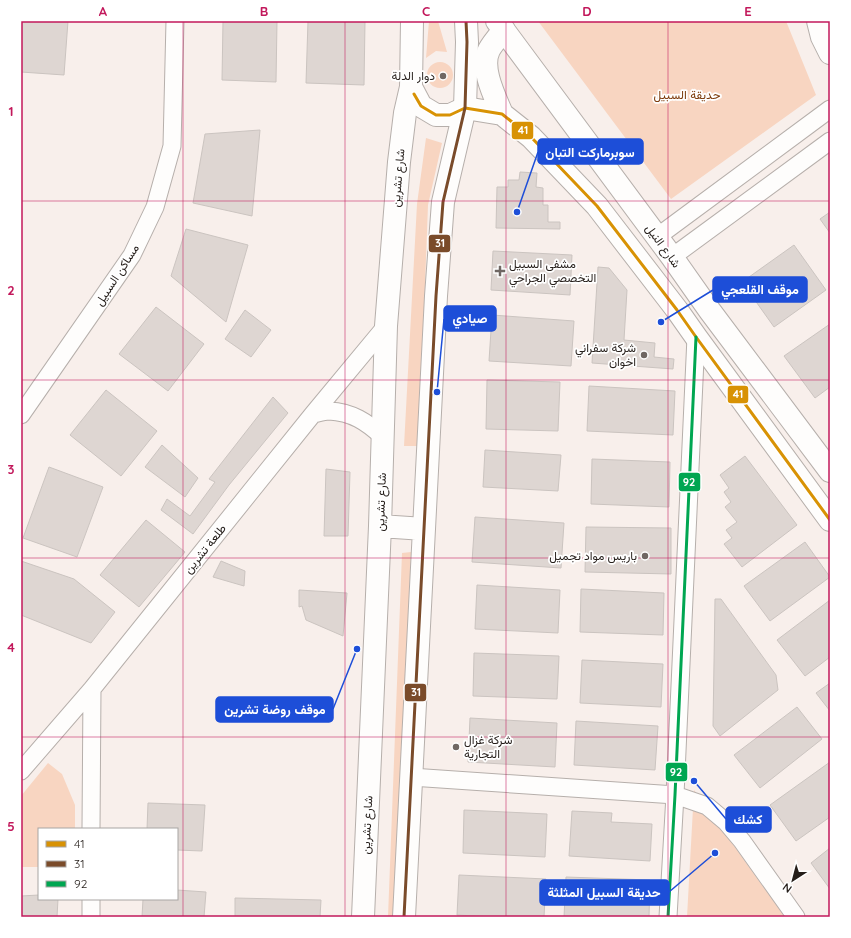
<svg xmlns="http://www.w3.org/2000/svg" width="851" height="938" viewBox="0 0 851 938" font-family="Quicksand,Vazirmatn,sans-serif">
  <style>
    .green { fill: #f8d5c1 }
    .building { fill: #ded6d2; stroke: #cbc4c0 }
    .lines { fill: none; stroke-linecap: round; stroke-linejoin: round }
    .minor-casing { stroke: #b6afab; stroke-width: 19 }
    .tertiary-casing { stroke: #b6afab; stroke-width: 24 }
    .secondary-casing { stroke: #b6afab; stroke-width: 24 }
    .primary-casing { stroke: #b6afab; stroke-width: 24 }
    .minor { stroke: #fefdfc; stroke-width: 17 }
    .tertiary { stroke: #fefdfc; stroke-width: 22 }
    .secondary { stroke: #fefdfc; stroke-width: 22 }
    .primary { stroke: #fefdfc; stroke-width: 22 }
    .bus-1-casing { stroke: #fff; stroke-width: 6 }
    .bus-2-casing { stroke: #fff; stroke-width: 6 }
    .bus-3-casing { stroke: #fff; stroke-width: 6 }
    .bus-1 { stroke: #d89204; stroke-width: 3 }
    .bus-2 { stroke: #7a4b2a; stroke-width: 3 }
    .bus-3 { stroke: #00a651; stroke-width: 3 }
    .grid { fill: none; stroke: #c2185b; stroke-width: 1; stroke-opacity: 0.55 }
    .poi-dot { fill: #6f6763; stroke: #fff; stroke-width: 1.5 }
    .labels { text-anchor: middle; stroke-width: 3.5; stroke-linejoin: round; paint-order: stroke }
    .poi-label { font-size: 12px; fill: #251e1a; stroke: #fff; text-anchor: end }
    .park-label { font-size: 12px; fill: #7c3a0a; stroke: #fff }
    .street-label { font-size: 12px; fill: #251e1a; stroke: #fff }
    .leader { fill: none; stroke: #1d4ed8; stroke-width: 1.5 }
    .callout-dot { fill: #1d4ed8; stroke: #fff; stroke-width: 1.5 }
    .callout { fill: #1d4ed8; stroke: #1d4ed8; stroke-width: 1.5 }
    .callout-label { font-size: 13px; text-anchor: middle; font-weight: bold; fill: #fff }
    .line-badge { stroke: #fff; stroke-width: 1.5 }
    .badge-label { font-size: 11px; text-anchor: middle; font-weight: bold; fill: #fff }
    .neatline { fill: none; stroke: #c2185b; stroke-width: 1.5 }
    .grid-label { font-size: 13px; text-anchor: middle; font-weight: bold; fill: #c2185b }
  </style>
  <rect width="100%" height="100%" fill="#f8efeb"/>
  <path class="green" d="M429,21H438L447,52L436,51L426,58Z
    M538,21H786L816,95L671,199Z
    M427 75a13 13 0 1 1 26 0a13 13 0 1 1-26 0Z
    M426,138L442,143L428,205L419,446H404L417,204Z
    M411,552L396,917H388L402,553Z
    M48,763L62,774L75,805V829H39V867H21V796Z
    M694,790L785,917H687Z"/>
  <path class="building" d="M21,21H68L64,75L21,72Z
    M223,21H277L276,82L222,80Z
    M308,21H365L364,85L306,83Z
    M260,130L252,216L193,203L205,134Z
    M520,172L537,173L536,187L543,188V205H548V222H560V229L496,228L497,187H508V180H519Z
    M830,212V233L820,219Z
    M186,229L248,245L226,322L171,276Z
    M794,245L826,290L774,327L742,282Z
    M493,251L572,255L570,295L491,290Z
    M598,267L609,268L627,290L624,340L655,343L654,357L674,359L673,369L592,363Z
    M156,307L204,344L168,391L119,354Z
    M245,310L271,330L251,357L225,339Z
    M492,315L574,321L571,366L489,361Z
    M830,324V387L815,398L784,356Z
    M487,380L560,382L558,431L486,429Z
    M589,386L675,391L673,435L587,431Z
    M106,390L157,431L121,476L70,435Z
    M273,397L288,413L229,485L193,534L161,510L167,499L190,516L215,482L209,479Z
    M162,445L198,478L185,497L145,467Z
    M485,450L561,455L558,491L483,487Z
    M745,456L797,525L742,567L724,544L732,538L726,530L737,522L725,507L731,502L724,492L729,488L720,475Z
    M592,459L670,462L669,507L591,504Z
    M49,467L103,487L77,557L23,538Z
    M326,469L350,472L348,536H324Z
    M475,517L564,523L561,568L472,562Z
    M146,520L185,552L139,607L100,575Z
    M586,527L671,528V574L585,572Z
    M805,542L830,577L770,621L744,586Z
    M21,561L74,579L115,612L91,643L21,615Z
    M221,561L245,571L244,586L213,577Z
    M477,585L560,590L558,633L475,629Z
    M581,589L664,593L663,635L580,632Z
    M299,590L347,593L343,636L306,620L302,606L299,607Z
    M715,599H721L776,675L778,690L720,736L713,726Z
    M830,600V657L805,676L777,640Z
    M474,653L559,656L557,699L473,696Z
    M582,660L663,664L661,707L580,703Z
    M830,683V711L816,693Z
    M797,707L822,739L760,788L734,755Z
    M470,718L557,723L555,767L468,762Z
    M576,721L658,726L655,770L574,765Z
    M830,762V817L796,841L770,805Z
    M148,803L205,805L202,851L177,850V829H147Z
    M464,810L547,814L545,857L463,853Z
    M572,811L612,813L611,822L652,824L650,861L569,856Z
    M830,848V889L811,863Z
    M459,875L546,879L544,917H493L457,915Z
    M566,877L650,880L649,917H564Z
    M177,890L206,892L204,917H142L143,899H177Z
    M39,895V899H58L57,917H21V896Z
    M235,898L321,900L320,917H235Z"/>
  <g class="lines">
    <g class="minor-casing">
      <path id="minor" d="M657,237L830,109
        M672,257L830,141
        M313,414C318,413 324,411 329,411C352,412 367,422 383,437
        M21,415L132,255L155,207L172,146L175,21
        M21,771L92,689L313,414L386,326
        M411,777L675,795L707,806L726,822L742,841L796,917
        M91,829L92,689
        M91,917V899
        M668,917L675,795L696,337"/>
    </g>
    <g class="tertiary-casing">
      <path id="tertiary" d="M818,21L822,37L830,53"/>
    </g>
    <g class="secondary-casing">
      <path id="secondary" d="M380,526L424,529
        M363,917L380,526L386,326L399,162L405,113L411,87L412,21
        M404,917L436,296L443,202L465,108L467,42L466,21"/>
    </g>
    <g class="primary-casing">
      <path id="primary" d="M497,21L672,257L710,311L830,471
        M411,87L421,106L436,115H450L465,108L502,114L531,137L597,206L677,310L696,337L830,520
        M502,114C495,97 480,68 489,50C492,44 499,36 504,30"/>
    </g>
    <use href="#minor" class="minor"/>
    <use href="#tertiary" class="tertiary"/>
    <use href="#secondary" class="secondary"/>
    <use href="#primary" class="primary"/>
    <g class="bus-1-casing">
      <path id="bus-1" d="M414,94L421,106L436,115H450L465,108L502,114L531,137L597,206L677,310L696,337L830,520"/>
    </g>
    <g class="bus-2-casing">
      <path id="bus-2" d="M404,917L436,296L443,202L465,108L467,42L466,21"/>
    </g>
    <g class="bus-3-casing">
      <path id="bus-3" d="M668,917L675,795L696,337"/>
    </g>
    <use href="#bus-1" class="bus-1"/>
    <use href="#bus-2" class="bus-2"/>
    <use href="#bus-3" class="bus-3"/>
  </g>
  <path class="grid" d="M183,21V917M345,21V917M506,21V917M668,21V917M21,201H830M21,380H830M21,558H830M21,737H830"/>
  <g class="poi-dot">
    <circle cx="443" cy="76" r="4"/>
    <path d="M498 265h4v4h4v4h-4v4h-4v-4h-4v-4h4z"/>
    <circle cx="644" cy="355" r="4"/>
    <circle cx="645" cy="556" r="4"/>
    <circle cx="456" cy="747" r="4"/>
  </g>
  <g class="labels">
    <g class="poi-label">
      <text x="435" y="80">دوار الدلة</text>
      <text x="509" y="268" text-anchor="start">مشفى السبيل<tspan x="509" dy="14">التخصصي الجراحي</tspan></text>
      <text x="636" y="352">شركة سفراني<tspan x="636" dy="14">اخوان</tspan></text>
      <text x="637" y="560">باريس مواد تجميل</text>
      <text x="464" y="744" text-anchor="start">شركة غزال<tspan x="464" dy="14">التجارية</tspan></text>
    </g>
    <g class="park-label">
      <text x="687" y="99">حديقة السبيل</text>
    </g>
    <g class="street-label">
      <text transform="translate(398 178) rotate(-85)" y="4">شارع تشرين</text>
      <text transform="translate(663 246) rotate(54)" y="4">شارع النيل</text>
      <text transform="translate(117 275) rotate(-57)" y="4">مساكن السبيل</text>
      <text transform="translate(381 502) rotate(-88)" y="4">شارع تشرين</text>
      <text transform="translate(205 549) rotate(-51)" y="4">طلعة تشرين</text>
      <text transform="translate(367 825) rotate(-87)" y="4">شارع تشرين</text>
    </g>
  </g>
  <path class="leader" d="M517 212L538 152M661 322L713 290M437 392L444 319M357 649L333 709M694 781L726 819M715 853L669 892"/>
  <g class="callout-dot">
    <circle cx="517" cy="212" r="4"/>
    <circle cx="661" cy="322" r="4"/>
    <circle cx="437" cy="392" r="4"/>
    <circle cx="357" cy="649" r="4"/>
    <circle cx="694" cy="781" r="4"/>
    <circle cx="715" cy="853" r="4"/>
  </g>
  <g class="callout">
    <rect x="538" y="139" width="105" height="25" rx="4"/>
    <rect x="713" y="277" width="94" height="25" rx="4"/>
    <rect x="444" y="306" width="52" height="25" rx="4"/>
    <rect x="216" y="697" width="117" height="25" rx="4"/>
    <rect x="726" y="807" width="45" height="25" rx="4"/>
    <rect x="540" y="880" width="129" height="25" rx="4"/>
  </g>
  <g class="callout-label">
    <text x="590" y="157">سوبرماركت التبان</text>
    <text x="760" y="294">موقف القلعجي</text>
    <text x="470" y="323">صيادي</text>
    <text x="275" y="714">موقف روضة تشرين</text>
    <text x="748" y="824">كشك</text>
    <text x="604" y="897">حديقة السبيل المثلثة</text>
  </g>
  <g class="line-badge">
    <rect x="511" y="121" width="23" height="19" rx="4" fill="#d89204"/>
    <rect x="428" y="234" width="23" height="19" rx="4" fill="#7a4b2a"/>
    <rect x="727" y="385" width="22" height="19" rx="4" fill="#d89204"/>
    <rect x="678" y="472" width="23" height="20" rx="4" fill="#00a651"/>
    <rect x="404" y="683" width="23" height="19" rx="4" fill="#7a4b2a"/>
    <rect x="665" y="762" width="23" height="20" rx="4" fill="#00a651"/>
  </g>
  <g class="badge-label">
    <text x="523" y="134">41</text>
    <text x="440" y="247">31</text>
    <text x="738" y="398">41</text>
    <text x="689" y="486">92</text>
    <text x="416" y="696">31</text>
    <text x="676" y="776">92</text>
  </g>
  <rect width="851" height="938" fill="none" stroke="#ffffff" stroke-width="44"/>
  <rect x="38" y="828" width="140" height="72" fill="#ffffff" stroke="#a8a5a3"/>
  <rect x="46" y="841" width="20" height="6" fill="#d89204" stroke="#a8a5a3"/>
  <text x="74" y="848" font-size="12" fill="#251e1a">41</text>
  <rect x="46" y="861" width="20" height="6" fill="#7a4b2a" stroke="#a8a5a3"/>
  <text x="74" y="868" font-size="12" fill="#251e1a">31</text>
  <rect x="46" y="881" width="20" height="6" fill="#00a651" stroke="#a8a5a3"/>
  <text x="74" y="888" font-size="12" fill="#251e1a">92</text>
  <g transform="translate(793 880) rotate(216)" stroke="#ffffff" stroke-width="3" paint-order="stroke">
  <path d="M0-3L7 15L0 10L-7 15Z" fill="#251e1a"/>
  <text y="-6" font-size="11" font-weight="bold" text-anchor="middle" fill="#251e1a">N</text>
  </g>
  <rect x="22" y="22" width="807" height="894" class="neatline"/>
  <g class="grid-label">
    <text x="103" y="16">A</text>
    <text x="264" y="16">B</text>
    <text x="426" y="16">C</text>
    <text x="587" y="16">D</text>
    <text x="748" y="16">E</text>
    <text x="11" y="116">1</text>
    <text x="11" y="295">2</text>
    <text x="11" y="474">3</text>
    <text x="11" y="652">4</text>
    <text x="11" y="831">5</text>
  </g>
</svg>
